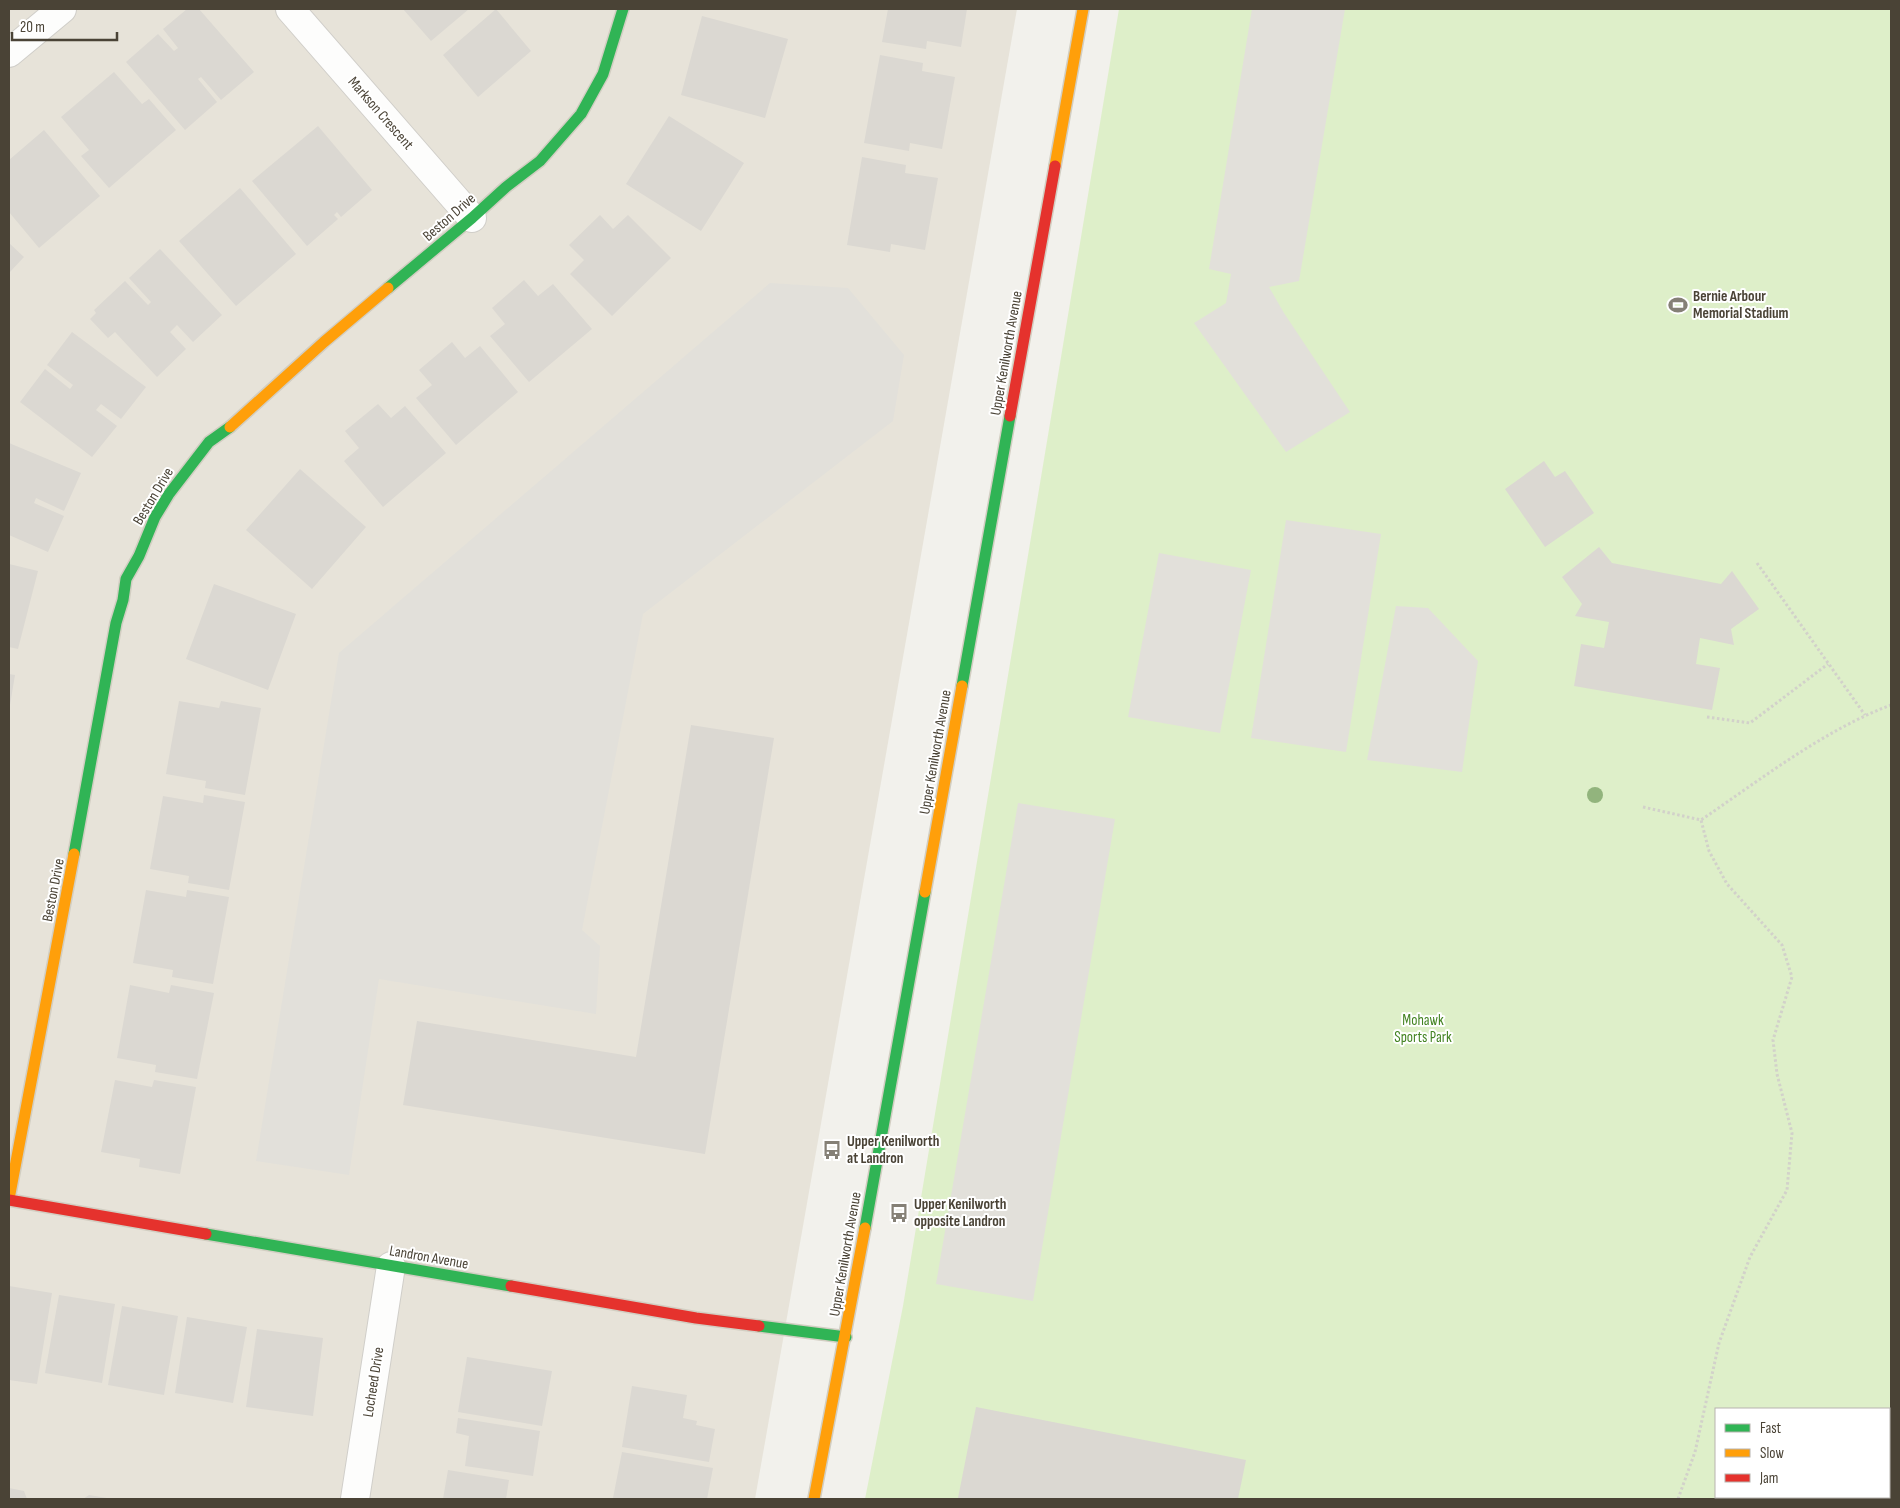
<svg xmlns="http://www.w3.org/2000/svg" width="1900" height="1508" viewBox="0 0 1900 1508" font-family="'Sofia Sans Condensed',sans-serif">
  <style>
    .residential { fill: #e7e3d9 }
    .green { fill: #deefc9; fill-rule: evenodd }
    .parking { fill: #e2e0da }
    .building { fill: #dbd8d2 }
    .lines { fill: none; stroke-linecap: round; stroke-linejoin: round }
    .street-casing { stroke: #d0cec9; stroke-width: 30 }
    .fast-casing { stroke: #d2cec2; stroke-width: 14 }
    .slow-casing { stroke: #d2cec2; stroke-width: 14 }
    .jam-casing { stroke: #d2cec2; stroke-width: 14 }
    .path { stroke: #d2d1ca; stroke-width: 3; stroke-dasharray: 2.5 2.5; stroke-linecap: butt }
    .street { stroke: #fdfdfc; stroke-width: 28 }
    .fast { stroke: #30b455; stroke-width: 11 }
    .slow { stroke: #ff9f0a; stroke-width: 11 }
    .jam { stroke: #e5322d; stroke-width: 11 }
    .tree { fill: #92b47d }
    .labels { text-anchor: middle; stroke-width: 4; stroke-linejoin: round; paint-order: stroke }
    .street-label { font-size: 15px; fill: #4a4336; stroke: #fff }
    .poi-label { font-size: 15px; font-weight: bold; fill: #4a4336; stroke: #fff; text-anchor: start }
    .park-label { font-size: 15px; fill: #438322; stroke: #fff }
  </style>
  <rect width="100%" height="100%" fill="#f2f1ec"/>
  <path class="residential" d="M9,9H1017L755,1499H9Z"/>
  <path class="green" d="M1119,9H1891V1499H865L903,1306ZM1716,1409H1889V1497H1716Z"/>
  <path class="parking" d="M1252,9H1345L1299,281L1269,287L1284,313L1350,412L1286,452L1194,323L1226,303L1231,274L1209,269Z
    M770,283L848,288L904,355L893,421L643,614L582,930L600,946L596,1014L379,979L349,1175L256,1161L339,653Z
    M1286,520L1381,534L1346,752L1251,738Z
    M1159,553L1251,570L1220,733L1128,717Z
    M1396,606L1428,608L1478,661L1462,772L1367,760Z
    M1018,803L1115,819L1033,1301L936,1284Z"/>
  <path class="building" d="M187,9H199L254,72L221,100L201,77L198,79L217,102L185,130L126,62L158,34L174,51L178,48L163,29Z
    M403,9H469L431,41Z
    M496,9L531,51L478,97L443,55Z
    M888,9H967L961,47L927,41L926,49L882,42Z
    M702,16L788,39L765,118L681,95Z
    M880,55L923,63L922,71L955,77L942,149L910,143L909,151L864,143Z
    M114,72L142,104L149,99L176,130L109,188L81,156L89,150L61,117Z
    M669,116L744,163L701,231L626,184Z
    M318,126L372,190L341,217L337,212L334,215L338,219L307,246L252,181Z
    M44,130L100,196L39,248L9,212V160Z
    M862,157L906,165L905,173L938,178L925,250L891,244L890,252L847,245Z
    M240,188L296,254L236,306L179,241Z
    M600,215L613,229L628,215L671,258L612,316L570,274L584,260L569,245Z
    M9,243L24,257L9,273Z
    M160,249L222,315L193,342L177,325L170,332L186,349L157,377L115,332L108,338L90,319L96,313L94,310L125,281L148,305L151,302L129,278Z
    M524,280L538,296L553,284L592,329L529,382L490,336L505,324L492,308Z
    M72,332L146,387L121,419L101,404L96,410L117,426L92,457L20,402L45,369L70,389L73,385L47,365Z
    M452,342L465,358L480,346L518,392L456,445L416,398L432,385L419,370Z
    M378,404L391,418L405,406L446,453L383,507L344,461L359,448L345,431Z
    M9,443L81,473L64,511L36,498L34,503L64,516L48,552L9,535Z
    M1544,461L1555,477L1565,471L1594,513L1545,547L1505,489Z
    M300,469L366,527L312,589L246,530Z
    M1599,547L1612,563L1721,584L1732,571L1759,609L1731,629L1734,645L1700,638L1696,664L1720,668L1712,710L1574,686L1581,644L1604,648L1609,622L1575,616L1582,604L1562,577Z
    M9,564L38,571L18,649L9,647Z
    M214,584L296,614L268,690L186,659Z
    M9,674L15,675L10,705H9Z
    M179,701L219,708L221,701L261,708L245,795L205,788L206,781L166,774Z
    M691,725L774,738L705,1154L403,1105L417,1021L636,1057Z
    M204,795L245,802L229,890L188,883L189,876L150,869L163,796L203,803Z
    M146,890L186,897L187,890L229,897L213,984L172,977L173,970L133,963Z
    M130,985L169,993L171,985L214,993L197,1079L155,1072L156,1065L117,1058Z
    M115,1080L152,1087L154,1080L196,1087L180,1174L139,1167L140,1159L101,1152Z
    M9,1286L52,1293L37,1384L9,1380Z
    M59,1295L115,1304L102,1383L45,1373Z
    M122,1306L178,1316L164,1395L108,1385Z
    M187,1317L247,1327L233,1403L175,1393Z
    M257,1329L323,1338L313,1416L246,1407Z
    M467,1357L552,1371L542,1426L458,1412Z
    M632,1386L687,1395L683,1418L697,1421L696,1425L715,1429L709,1462L622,1447Z
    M976,1407L1246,1460L1238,1499H966L958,1498Z
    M458,1418L540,1431L533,1476L465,1466L469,1436L456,1433Z
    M622,1452L713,1468L707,1499L613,1498Z
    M448,1470L509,1480L506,1499H443Z
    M9,1488L24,1491L27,1499H9Z
    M89,1495L107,1498V1499H83Z"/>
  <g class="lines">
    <g class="street-casing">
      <path id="street" d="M290,9L472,218
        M9,53L62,9
        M355,1499L391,1266"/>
    </g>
    <g class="fast-casing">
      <path id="fast" d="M388,288L472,218L506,187L540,161L581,114L603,74L623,9
        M962,686L1010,416
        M74,854L116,623L123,600L126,579L139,556L155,517L169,494L209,442L230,427
        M865,1228L925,892
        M206,1234L511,1286
        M759,1326L846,1337"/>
    </g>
    <g class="slow-casing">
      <path id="slow" d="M1055,166L1083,9
        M230,427L324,342L388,288
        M925,892L962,686
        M9,1199L74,854
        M814,1499L865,1228"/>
    </g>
    <g class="jam-casing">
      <path id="jam" d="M1010,416L1055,166
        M9,1200L206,1234
        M511,1286L696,1318L759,1326"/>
    </g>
    <path class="path" d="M1757,563L1865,715
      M1707,717L1750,723L1828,664
      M1643,807L1701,820C1760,780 1824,730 1891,705
      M1678,1499L1695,1452L1719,1343L1750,1257L1787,1190L1792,1133L1777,1074L1773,1040L1792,977L1782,945L1727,884L1709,851L1701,820"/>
    <use href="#street" class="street"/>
    <use href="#fast" class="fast"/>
    <use href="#slow" class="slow"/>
    <use href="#jam" class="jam"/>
  </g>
  <circle class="tree" cx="1595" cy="795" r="8"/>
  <defs>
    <g id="stadium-bare" transform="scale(1.5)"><path d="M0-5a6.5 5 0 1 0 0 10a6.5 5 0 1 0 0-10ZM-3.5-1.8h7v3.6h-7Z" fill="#858076" stroke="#fff" stroke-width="2.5" paint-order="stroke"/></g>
    <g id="bus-bare" transform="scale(1.5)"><path d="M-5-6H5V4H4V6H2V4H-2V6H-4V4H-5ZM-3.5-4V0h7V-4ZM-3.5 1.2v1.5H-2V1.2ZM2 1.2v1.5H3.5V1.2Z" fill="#858076" stroke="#fff" stroke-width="2.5" paint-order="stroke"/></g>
  </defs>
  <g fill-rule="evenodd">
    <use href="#stadium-bare" x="1678" y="305"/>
    <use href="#bus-bare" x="832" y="1150"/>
    <use href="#bus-bare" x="899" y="1213"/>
  </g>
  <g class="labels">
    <g class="street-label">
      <text transform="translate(381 113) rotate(49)" y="5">Markson Crescent</text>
      <text transform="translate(449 217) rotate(-41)" y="5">Beston Drive</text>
      <text transform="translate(1006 353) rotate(-80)" y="5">Upper Kenilworth Avenue</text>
      <text transform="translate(153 496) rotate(-59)" y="5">Beston Drive</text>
      <text transform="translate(935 752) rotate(-80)" y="5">Upper Kenilworth Avenue</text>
      <text transform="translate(53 890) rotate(-79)" y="5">Beston Drive</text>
      <text transform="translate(845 1254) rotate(-80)" y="5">Upper Kenilworth Avenue</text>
      <text transform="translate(429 1257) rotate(10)" y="5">Landron Avenue</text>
      <text transform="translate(373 1382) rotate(-81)" y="5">Locheed Drive</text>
    </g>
    <g class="poi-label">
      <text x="1693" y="301">Bernie Arbour<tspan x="1693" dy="17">Memorial Stadium</tspan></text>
      <text x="847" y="1146">Upper Kenilworth<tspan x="847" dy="17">at Landron</tspan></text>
      <text x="914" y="1209">Upper Kenilworth<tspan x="914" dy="17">opposite Landron</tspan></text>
    </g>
    <g class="park-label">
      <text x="1423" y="1025">Mohawk<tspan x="1423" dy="17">Sports Park</tspan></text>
    </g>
  </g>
  <rect width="1900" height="1508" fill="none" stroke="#4a4336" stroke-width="20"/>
  <rect x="1715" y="1408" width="175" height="90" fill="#ffffff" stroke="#b7b4af"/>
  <rect x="1725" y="1424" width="25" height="8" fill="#30b455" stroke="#b7b4af"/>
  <text x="1760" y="1433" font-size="15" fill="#4a4336">Fast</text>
  <rect x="1725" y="1449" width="25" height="8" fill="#ff9f0a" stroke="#b7b4af"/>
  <text x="1760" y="1458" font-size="15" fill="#4a4336">Slow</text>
  <rect x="1725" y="1474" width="25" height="8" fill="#e5322d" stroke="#b7b4af"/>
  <text x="1760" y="1483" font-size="15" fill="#4a4336">Jam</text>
  <path d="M12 32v8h105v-8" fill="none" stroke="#4a4336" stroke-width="2.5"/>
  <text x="20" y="32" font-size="15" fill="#4a4336" stroke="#ffffff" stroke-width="4" paint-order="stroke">20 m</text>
</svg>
